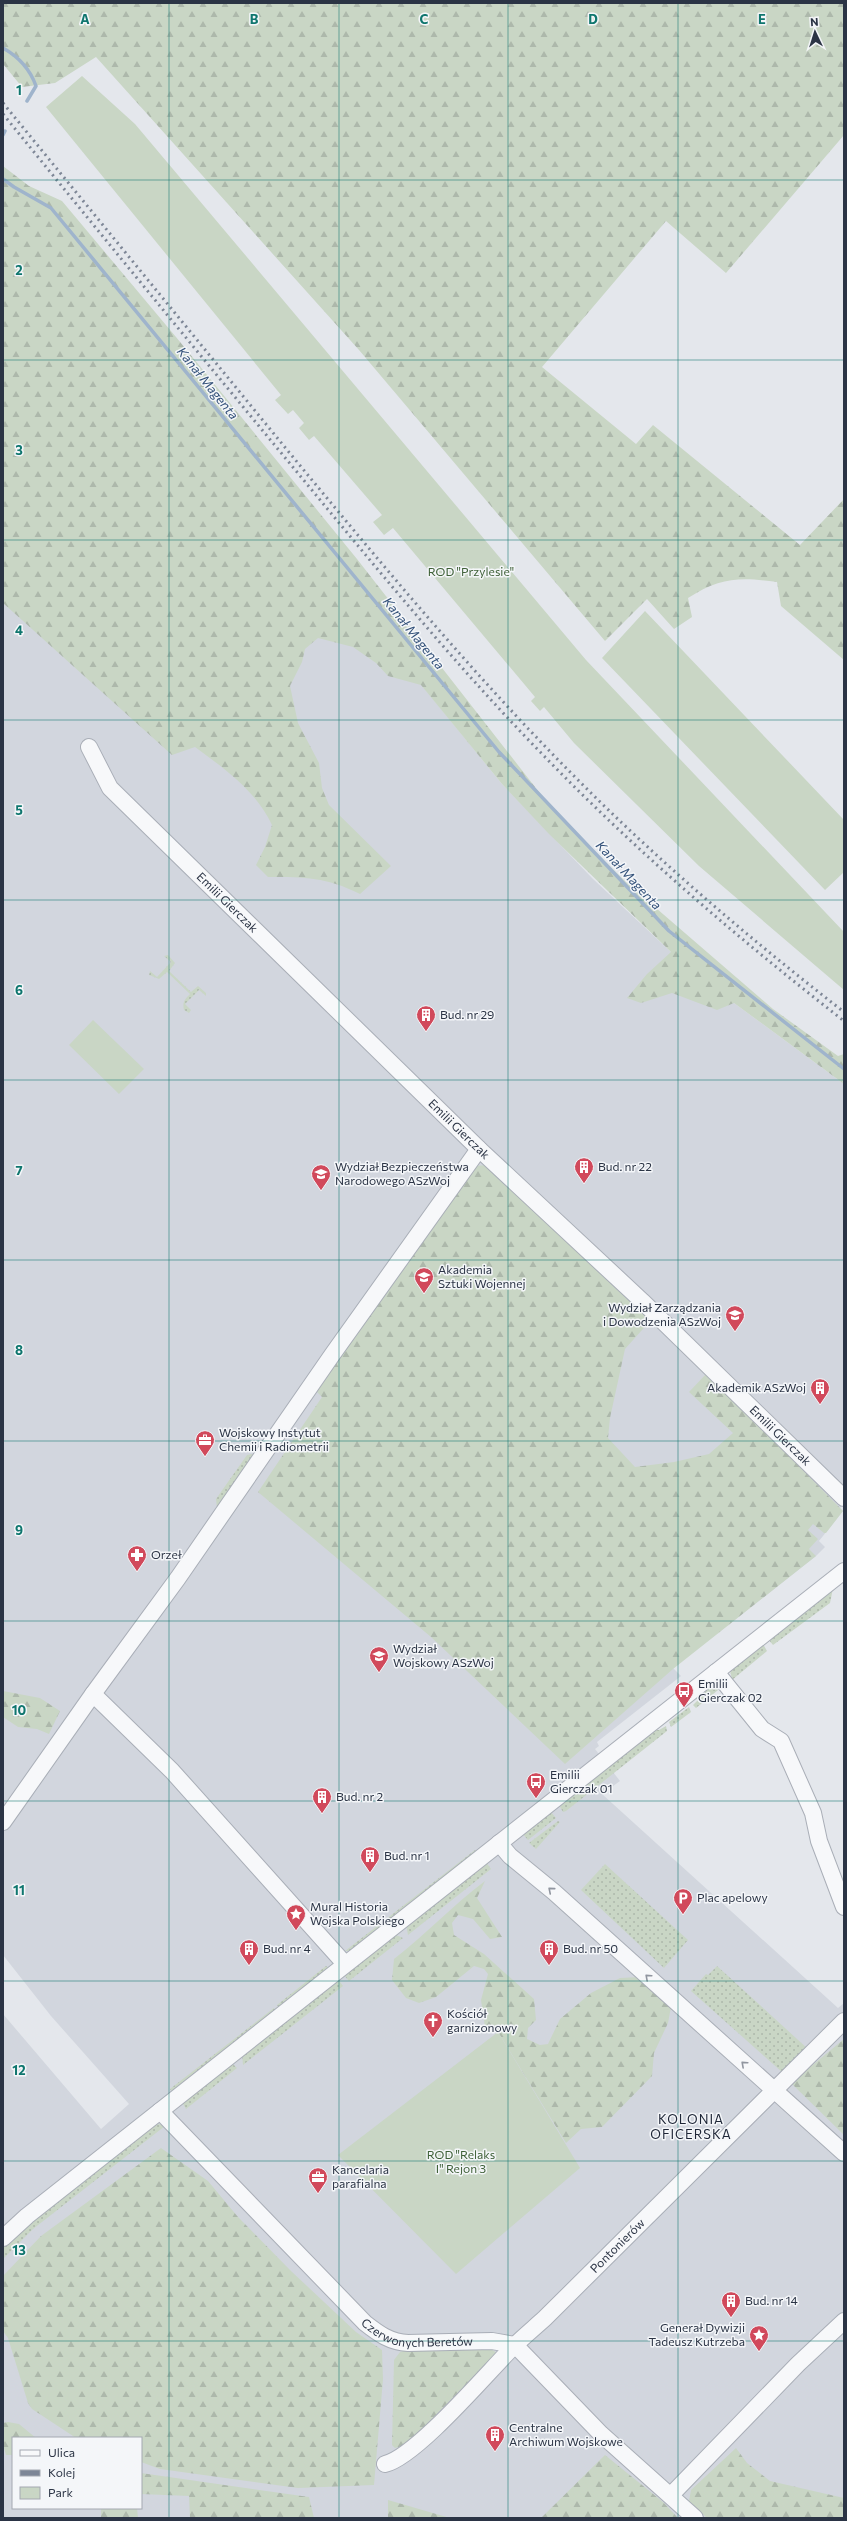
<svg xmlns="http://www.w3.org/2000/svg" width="847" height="2521" viewBox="0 0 847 2521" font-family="Commissioner,sans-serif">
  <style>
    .built { fill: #d2d6de; fill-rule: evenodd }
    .grass { fill: url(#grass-dots) }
    .forest { fill: url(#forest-firs) }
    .green { fill: #c9d6c5 }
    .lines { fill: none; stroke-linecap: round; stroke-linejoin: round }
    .stream { stroke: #9fb4cc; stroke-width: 3.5 }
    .minor-casing { stroke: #a9aeb7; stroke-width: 18 }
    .minor { stroke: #f7f8fa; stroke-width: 16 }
    .rail { stroke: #7d8696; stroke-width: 3; stroke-dasharray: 2 4; stroke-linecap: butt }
    .oneway { stroke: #9196a0 }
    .grid { fill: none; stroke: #0f766e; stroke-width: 1; stroke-opacity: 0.55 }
    .labels { text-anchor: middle; stroke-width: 3; stroke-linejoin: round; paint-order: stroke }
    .park-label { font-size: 12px; fill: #3f6138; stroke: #f4f6f9 }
    .street-label { font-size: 12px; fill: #2b3445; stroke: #f4f6f9 }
    .poi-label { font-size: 12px; fill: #2b3445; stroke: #f4f6f9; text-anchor: start }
    .water-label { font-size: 13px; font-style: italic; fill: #34527a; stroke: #f4f6f9 }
    .neighbourhood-label { font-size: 13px; letter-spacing: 1px; fill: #1d2536; stroke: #f4f6f9 }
    .grid-label { font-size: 13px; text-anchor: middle; font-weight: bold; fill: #0f766e; stroke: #f4f6f9; stroke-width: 3; stroke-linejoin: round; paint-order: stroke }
  </style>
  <defs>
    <pattern id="grass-dots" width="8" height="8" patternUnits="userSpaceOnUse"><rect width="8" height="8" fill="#c9d6c5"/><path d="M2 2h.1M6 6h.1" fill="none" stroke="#adb8ab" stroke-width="1.8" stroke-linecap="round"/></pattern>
    <pattern id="forest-firs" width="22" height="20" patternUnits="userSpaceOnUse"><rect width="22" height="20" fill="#c9d6c5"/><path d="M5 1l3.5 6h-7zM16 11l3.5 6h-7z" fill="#adb8ab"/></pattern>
  </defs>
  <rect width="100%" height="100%" fill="#e4e7ec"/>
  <path class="built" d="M51,229L502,784L593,879L671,952L734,1003L844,1084V1504L840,1508L843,1511L819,1541L825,1547L816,1556L673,1668L681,1676L597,1742L599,1746L595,1749L620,1781L602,1794L838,2008L844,2003V2518H3V2014L101,2129L129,2104L51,2016L3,1955V256ZM13,2438H141V2508H13Z"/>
  <path class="grass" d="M168,955L175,963L169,971L191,992L198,986L206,993V996L199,990L185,1004L191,1010L189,1013L184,1010C182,1002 185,999 190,994L167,972L159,979L149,975L150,971L157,977L171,962L164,956Z
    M252,1454L254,1456L217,1508L216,1499L247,1455Z
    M833,1588L830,1603L773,1645L768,1639Z
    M763,1644L767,1651L732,1680L730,1670Z
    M718,1683L723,1686L696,1708L693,1705L699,1699L696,1696L711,1684Z
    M689,1707L691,1712L671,1727L669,1722Z
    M666,1726L667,1731L566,1811L563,1812L559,1805L653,1730H659Z
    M550,1811L556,1818L528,1840L522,1833Z
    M558,1821L560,1822L536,1849L529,1843Z
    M475,1850L478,1851L351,1951H345Z
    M486,1862L491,1869L408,1935L406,1924Z
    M605,1864L688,1940L664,1968L581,1890Z
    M396,1935L403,1938L349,1981L343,1974Z
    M326,1966L329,1968L279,2008L277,2005Z
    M717,1966L808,2049L782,2072L691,1991L706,1974L708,1975Z
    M338,1979L343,1986L243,2065L242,2054Z
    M274,2008L276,2011L173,2093L170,2089Z
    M232,2063L237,2068L186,2109L182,2102Z
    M159,2124L165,2126L33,2229L3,2259V2248L16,2234L153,2126Z"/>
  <path class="forest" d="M3,3H844V135L726,273L666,221L542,367L636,444L653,425L800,545L844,499V660L781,606L777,582C740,577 721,577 688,598L692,617L674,629L647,599L605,641L359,350L96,57L55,83L22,87L3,64Z
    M3,166L29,186L62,201L176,337L357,559L553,810L627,883L773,1009L838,1056L844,1054V1084L734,1003L717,1010L672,993L641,1003L627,998L647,974L671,952L549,834L502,784L421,685L388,676L376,663L353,647L318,638L305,649L302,662L290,686L298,723L319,763L322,788L329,805L391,866L360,894C326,877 305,877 268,877L256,865L265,847L272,825C256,791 225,769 195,747L172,755L3,603Z
    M489,1165L651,1320L625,1349L610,1418L608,1438L635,1467L674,1462L709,1454L733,1433L689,1392L707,1373L843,1511L826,1533H824L813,1524L808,1530L818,1539L809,1549L816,1556L673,1669L565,1764L431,1637L258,1492L322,1397L314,1389L472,1166Z
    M3,1691L40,1698L60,1711L49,1734L37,1729L18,1727L3,1717Z
    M485,1881L477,1898L502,1937L490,1939L473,1919L458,1915L452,1923L454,1935L484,1954L534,1999L536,2020L528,2028L527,2039L540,2045L548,2044L560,2019L591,1993L620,1978L640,1977L672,2002L668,2023L654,2053L652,2076L602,2127L581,2129L566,2143L498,2032L494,2027H485L481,2000L488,1974L484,1969L474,1966L436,1997L419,2003L406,1998L392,1980L394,1959C426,1934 453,1905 485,1881Z
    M844,2039V2135L791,2083Z
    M161,2148L208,2181L238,2217L291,2271L356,2332L382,2350L383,2379L374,2485L298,2488L160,2469L141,2462V2438H76L32,2409L28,2403L8,2338L3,2331V2276L41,2236Z
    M488,2347L497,2353L406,2445L395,2448L392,2445L394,2360L400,2352L410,2349Z
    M8,2422L19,2424L36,2438H13V2455H6L3,2445V2423Z
    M736,2448L747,2463L770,2481L844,2498V2518H707L689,2501L691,2490Z
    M605,2455L663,2502L678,2518H541Z
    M141,2473L309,2497L314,2518H190L189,2496L141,2494Z
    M388,2500L450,2518H388Z
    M101,2508H137L138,2518H101Z"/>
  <path class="green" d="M82,76L135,124L586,660L844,932V990L699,866L574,743L544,707L540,711L531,701L535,697L393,528L384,535L373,522L382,515L314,436L309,440L299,428L304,423L293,410L288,414L275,400L281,395L46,107Z
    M645,611L844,820V872L825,890L602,658Z
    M93,1020L144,1069L119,1094L69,1045Z
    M498,2032L580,2168L456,2274L338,2155Z"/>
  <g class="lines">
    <path class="stream" d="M3,48C19,57 30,69 36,86L27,101
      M3,135L5,131
      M3,179L14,187L51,208L499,752L669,931L844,1069"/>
    <g class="minor-casing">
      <g id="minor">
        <path id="s1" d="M89,747L110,788L479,1149L642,1301L844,1498"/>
        <path d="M716,1672L762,1729L781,1741L813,1813L819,1841L844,1907"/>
        <path d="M93,1694L172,1771L345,1964"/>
        <path d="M3,1822L93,1694L178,1578L332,1355L479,1149"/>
        <path d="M499,1843L510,1856L554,1892L844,2153"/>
        <path id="s2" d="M160,2111L365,2323C379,2334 390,2342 408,2343L492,2341L515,2345L601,2434L695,2518"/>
        <path d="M3,2238L27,2216L844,1571"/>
        <path id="s3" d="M385,2464C416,2457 488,2372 513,2347C523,2337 534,2328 545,2318L844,2021"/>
        <path d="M671,2495L798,2364L844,2321"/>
      </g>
    </g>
    <use href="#minor" class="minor"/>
    <path class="rail" d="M3,103C98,219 193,335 288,451C379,561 471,672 572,774C657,860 749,938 844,1012
      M3,114C99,232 195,349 292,466C374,565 455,665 545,757C638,853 739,939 844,1021"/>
  </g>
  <defs><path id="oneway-chevron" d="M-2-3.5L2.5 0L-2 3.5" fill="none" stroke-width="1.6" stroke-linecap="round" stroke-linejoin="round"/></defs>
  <g class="oneway">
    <use href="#oneway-chevron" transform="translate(551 1890) rotate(-140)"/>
    <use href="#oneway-chevron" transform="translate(648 1977) rotate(-138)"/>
    <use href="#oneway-chevron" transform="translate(744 2064) rotate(-138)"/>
  </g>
  <path class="grid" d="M169,3V2518M339,3V2518M508,3V2518M678,3V2518M3,180H844M3,360H844M3,540H844M3,720H844M3,900H844M3,1080H844M3,1260H844M3,1441H844M3,1621H844M3,1801H844M3,1981H844M3,2161H844M3,2341H844"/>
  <defs>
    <g id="building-pin" transform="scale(1)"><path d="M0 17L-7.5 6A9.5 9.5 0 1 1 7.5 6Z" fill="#d1495b" stroke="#f4f6f9"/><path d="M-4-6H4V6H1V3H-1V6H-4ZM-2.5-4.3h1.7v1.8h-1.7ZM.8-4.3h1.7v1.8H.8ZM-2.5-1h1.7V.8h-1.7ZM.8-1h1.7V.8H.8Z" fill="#fff"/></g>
    <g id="university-pin" transform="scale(1)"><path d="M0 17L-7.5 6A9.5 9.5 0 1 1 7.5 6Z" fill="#d1495b" stroke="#f4f6f9"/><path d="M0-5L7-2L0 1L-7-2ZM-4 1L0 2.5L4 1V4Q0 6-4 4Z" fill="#fff"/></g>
    <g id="office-pin" transform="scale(1)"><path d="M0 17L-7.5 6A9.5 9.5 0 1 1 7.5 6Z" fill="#d1495b" stroke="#f4f6f9"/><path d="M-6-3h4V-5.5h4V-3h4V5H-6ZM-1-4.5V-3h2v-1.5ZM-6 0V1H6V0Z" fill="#fff"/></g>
    <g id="pharmacy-pin" transform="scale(1)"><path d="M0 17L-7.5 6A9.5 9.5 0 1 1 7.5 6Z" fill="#d1495b" stroke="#f4f6f9"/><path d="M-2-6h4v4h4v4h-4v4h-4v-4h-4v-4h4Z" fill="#fff"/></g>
    <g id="bus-pin" transform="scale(1)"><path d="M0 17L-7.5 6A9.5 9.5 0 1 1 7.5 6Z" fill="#d1495b" stroke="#f4f6f9"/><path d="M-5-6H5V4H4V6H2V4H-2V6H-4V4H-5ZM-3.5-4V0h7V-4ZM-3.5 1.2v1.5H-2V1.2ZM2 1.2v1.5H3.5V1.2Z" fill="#fff"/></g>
    <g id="parking-pin" transform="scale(1)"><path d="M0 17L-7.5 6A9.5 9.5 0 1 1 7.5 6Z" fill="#d1495b" stroke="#f4f6f9"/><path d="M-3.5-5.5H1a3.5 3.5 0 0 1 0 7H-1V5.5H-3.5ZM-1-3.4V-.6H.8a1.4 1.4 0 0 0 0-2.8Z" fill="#fff"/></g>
    <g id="sight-pin" transform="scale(1)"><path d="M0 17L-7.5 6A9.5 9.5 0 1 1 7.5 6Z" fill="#d1495b" stroke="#f4f6f9"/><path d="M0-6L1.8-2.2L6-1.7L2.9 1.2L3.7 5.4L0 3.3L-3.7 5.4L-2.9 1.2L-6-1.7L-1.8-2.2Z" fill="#fff"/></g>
    <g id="church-pin" transform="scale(1)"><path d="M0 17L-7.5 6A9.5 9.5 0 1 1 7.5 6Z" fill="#d1495b" stroke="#f4f6f9"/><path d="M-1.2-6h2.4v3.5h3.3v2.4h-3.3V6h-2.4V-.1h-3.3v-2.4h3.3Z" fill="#fff"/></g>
  </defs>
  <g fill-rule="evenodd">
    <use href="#building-pin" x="426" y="1015"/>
    <use href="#building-pin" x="584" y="1167"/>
    <use href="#university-pin" x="321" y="1174"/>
    <use href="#university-pin" x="424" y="1277"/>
    <use href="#university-pin" x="735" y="1315"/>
    <use href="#building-pin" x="820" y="1388"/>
    <use href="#office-pin" x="205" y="1440"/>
    <use href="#pharmacy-pin" x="137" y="1555"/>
    <use href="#university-pin" x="379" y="1656"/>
    <use href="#bus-pin" x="684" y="1691"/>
    <use href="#bus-pin" x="536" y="1782"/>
    <use href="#building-pin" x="322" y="1797"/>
    <use href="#building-pin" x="370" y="1856"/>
    <use href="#parking-pin" x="683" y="1898"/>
    <use href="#sight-pin" x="296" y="1914"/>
    <use href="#building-pin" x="249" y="1949"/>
    <use href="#building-pin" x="549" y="1949"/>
    <use href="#church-pin" x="433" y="2021"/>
    <use href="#office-pin" x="318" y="2177"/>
    <use href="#building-pin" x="731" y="2301"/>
    <use href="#sight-pin" x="759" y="2335"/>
    <use href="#building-pin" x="495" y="2435"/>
  </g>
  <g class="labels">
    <g class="park-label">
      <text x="471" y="576">ROD "Przylesie"</text>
      <text x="461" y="2159">ROD "Relaks<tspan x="461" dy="14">I" Rejon 3</tspan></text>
    </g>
    <g class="street-label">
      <text dy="4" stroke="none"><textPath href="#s1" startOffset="210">Emilii Gierczak</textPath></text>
      <text dy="4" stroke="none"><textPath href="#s1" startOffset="534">Emilii Gierczak</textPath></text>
      <text dy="4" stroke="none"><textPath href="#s1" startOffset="978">Emilii Gierczak</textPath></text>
      <text dy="4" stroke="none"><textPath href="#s3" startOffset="320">Pontonierów</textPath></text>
      <text dy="4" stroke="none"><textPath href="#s2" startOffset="350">Czerwonych Beretów</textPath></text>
    </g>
    <g class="poi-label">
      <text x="440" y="1019">Bud. nr 29</text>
      <text x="335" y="1171">Wydział Bezpieczeństwa<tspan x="335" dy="14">Narodowego ASzWoj</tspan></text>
      <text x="598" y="1171">Bud. nr 22</text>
      <text x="438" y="1274">Akademia<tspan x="438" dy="14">Sztuki Wojennej</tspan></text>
      <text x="721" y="1312" text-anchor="end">Wydział Zarządzania<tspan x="721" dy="14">i Dowodzenia ASzWoj</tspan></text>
      <text x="806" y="1392" text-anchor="end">Akademik ASzWoj</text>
      <text x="219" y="1437">Wojskowy Instytut<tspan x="219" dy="14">Chemii i Radiometrii</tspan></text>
      <text x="151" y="1559">Orzeł</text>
      <text x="393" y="1653">Wydział<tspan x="393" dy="14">Wojskowy ASzWoj</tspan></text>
      <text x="698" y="1688">Emilii<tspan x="698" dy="14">Gierczak 02</tspan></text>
      <text x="550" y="1779">Emilii<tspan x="550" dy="14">Gierczak 01</tspan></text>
      <text x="336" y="1801">Bud. nr 2</text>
      <text x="384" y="1860">Bud. nr 1</text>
      <text x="697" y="1902">Plac apelowy</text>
      <text x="310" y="1911">Mural Historia<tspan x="310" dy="14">Wojska Polskiego</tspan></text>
      <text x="263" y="1953">Bud. nr 4</text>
      <text x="563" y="1953">Bud. nr 50</text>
      <text x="447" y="2018">Kościół<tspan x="447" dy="14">garnizonowy</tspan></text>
      <text x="332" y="2174">Kancelaria<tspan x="332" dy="14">parafialna</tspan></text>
      <text x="745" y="2305">Bud. nr 14</text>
      <text x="745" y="2332" text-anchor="end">Generał Dywizji<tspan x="745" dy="14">Tadeusz Kutrzeba</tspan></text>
      <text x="509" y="2432">Centralne<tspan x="509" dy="14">Archiwum Wojskowe</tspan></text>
    </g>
    <g class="water-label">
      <text transform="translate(208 383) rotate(51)" y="5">Kanał Magenta</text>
      <text transform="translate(414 633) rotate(51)" y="5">Kanał Magenta</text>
      <text transform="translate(629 875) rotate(47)" y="5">Kanał Magenta</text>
    </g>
    <g class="neighbourhood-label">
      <text x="691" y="2124">KOLONIA<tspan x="691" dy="15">OFICERSKA</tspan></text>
    </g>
  </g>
  <g class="grid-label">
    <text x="85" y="24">A</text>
    <text x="254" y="24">B</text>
    <text x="424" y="24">C</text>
    <text x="593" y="24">D</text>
    <text x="762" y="24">E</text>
    <text x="19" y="95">1</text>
    <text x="19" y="275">2</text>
    <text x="19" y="455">3</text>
    <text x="19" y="635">4</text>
    <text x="19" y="815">5</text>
    <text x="19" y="995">6</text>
    <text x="19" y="1175">7</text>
    <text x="19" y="1355">8</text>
    <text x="19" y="1535">9</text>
    <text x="19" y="1715">10</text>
    <text x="19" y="1895">11</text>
    <text x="19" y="2075">12</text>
    <text x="19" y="2255">13</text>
  </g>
  <rect width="847" height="2521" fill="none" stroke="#2b3445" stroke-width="8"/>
  <rect x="12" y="2437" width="130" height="72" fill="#f4f6f9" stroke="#a4a8b1"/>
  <rect x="20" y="2450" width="20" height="6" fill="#f7f8fa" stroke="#a4a8b1"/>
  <text x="48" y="2457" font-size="12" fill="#2b3445">Ulica</text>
  <rect x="20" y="2470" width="20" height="6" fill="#7d8696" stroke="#a4a8b1"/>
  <text x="48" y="2477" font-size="12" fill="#2b3445">Kolej</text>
  <rect x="20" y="2487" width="20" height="12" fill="#c9d6c5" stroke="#a4a8b1"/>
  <text x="48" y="2497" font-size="12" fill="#2b3445">Park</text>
  <g transform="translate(815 32) rotate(356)" stroke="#f4f6f9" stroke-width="3" paint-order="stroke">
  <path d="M0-3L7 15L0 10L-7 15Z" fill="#2b3445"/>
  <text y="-6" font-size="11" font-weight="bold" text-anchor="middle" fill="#2b3445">N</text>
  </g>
</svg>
